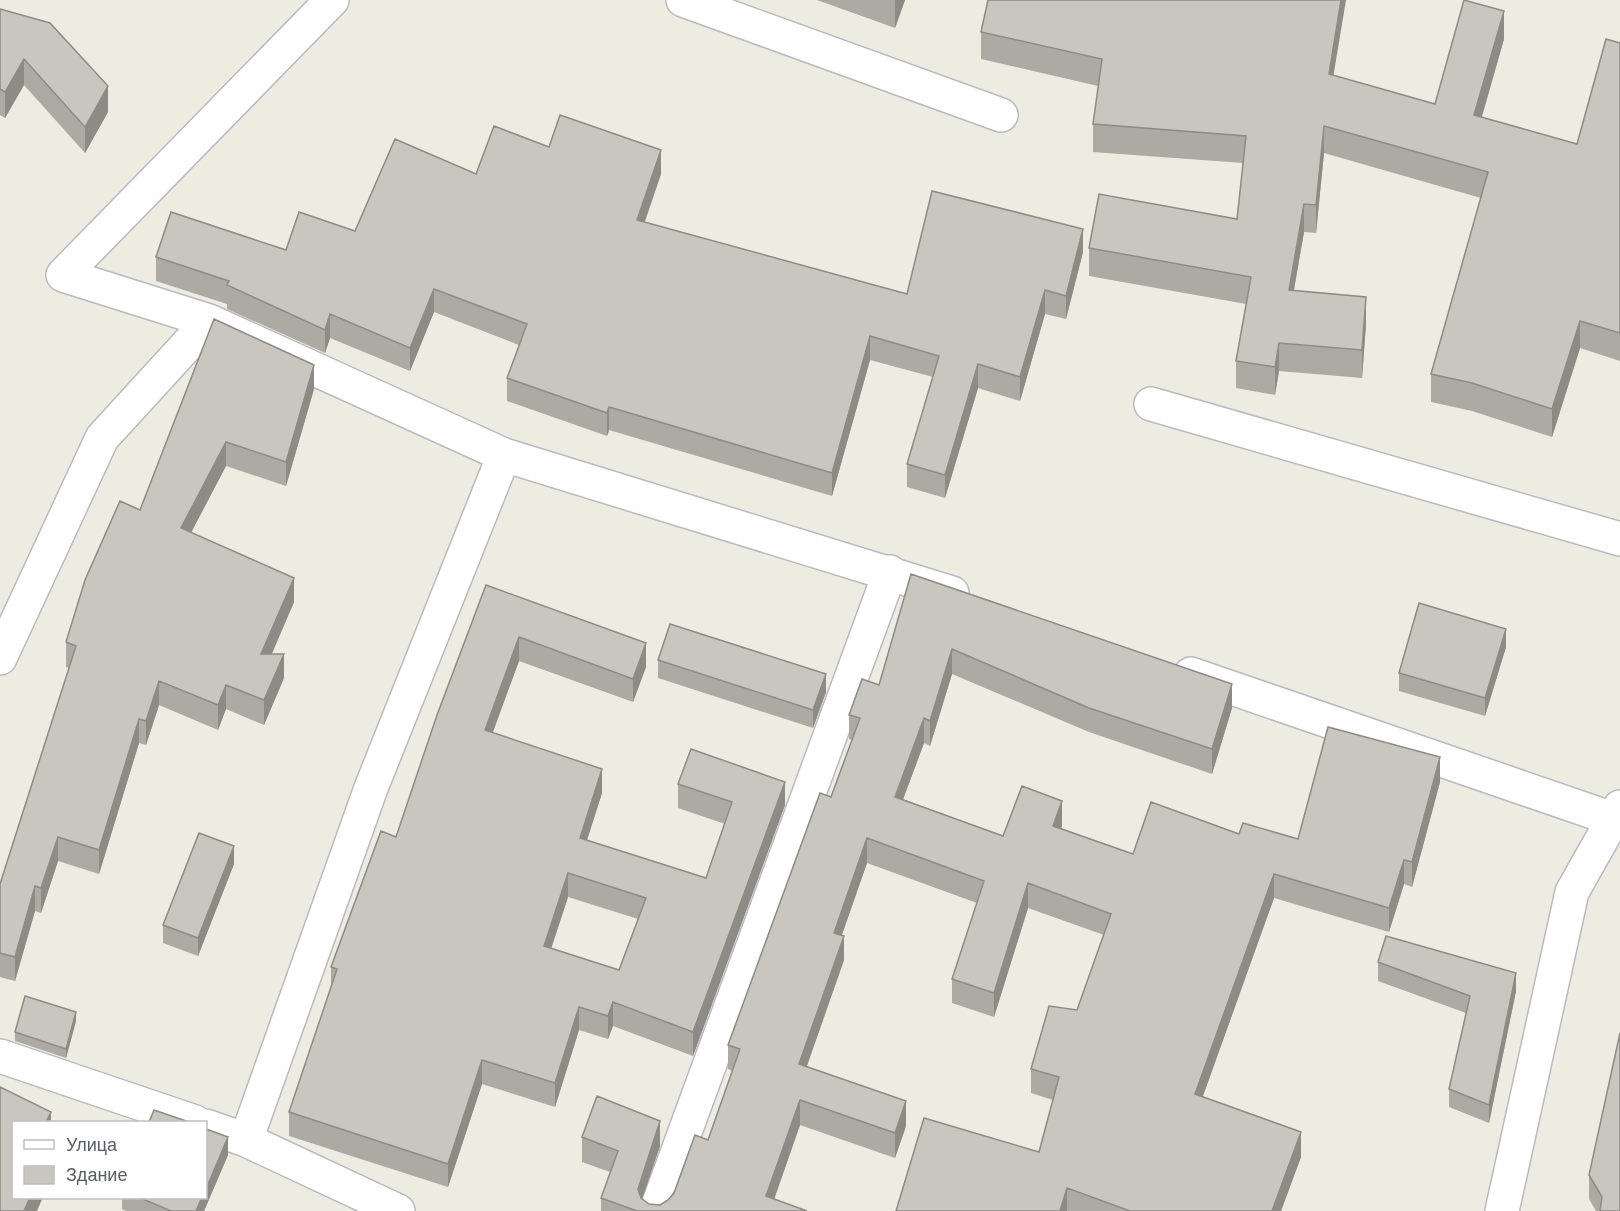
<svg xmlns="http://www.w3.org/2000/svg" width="1620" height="1211" viewBox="0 0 1620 1211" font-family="'DM Sans',sans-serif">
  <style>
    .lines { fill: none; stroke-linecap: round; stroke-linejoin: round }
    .minor-casing { stroke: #b9bac1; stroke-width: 36 }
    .minor { stroke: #fff; stroke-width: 33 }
    .wall { fill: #acaaa3; fill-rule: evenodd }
    .shaded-wall { fill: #8c8b85 }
    .building { fill: #c8c6be; stroke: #8c8b85; stroke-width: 1.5; fill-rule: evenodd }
  </style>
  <rect width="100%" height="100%" fill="#edece1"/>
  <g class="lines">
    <g class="minor-casing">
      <path id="minor" d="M332,0L63,275L209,321L504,455L952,593
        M683,0L1001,115
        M1151,404L1620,539
        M0,658L102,438L209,321
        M1191,674L1613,819
        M0,1056L195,1122
        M206,1126L246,1140L398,1211
        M246,1140L371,788L504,455
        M656,1211L890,572
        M1502,1211L1572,892L1620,807"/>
    </g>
    <use href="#minor" class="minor"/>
  </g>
  <path class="wall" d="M817,0H905L895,28Z
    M0,9L108,112L85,153L24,85L5,118L0,115Z
    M981,32L1333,76L1435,104L1504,39L1482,117L1577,144L1620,43V361L1580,348L1552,437L1472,411L1431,402V374L1481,198L1324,153L1316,233L1304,232L1294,290L1366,324L1362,378L1279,371L1275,395L1236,388V361L1246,304L1089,276V248L1237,219L1243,163L1093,152V124L1098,86L981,59Z
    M549,147L661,174L645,222L907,294L1083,252L1066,319L1045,314L1020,401L978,388L945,498L907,487V464L933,377L870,360L832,496L609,430L607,436L507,401V378L519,345L434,312L410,371L330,338L325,353L227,309V304L156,281V257L286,250L355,231L476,174Z
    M214,319L314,389L286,486L226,466L191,532L294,602L272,654L284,678L264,725L226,709L218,730L159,705L146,745L139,743L99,874L58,861L41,913L35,911L15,981L0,977V884L69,668L66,667V642L140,510Z
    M911,574L1232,708L1212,774L1089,732L952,674L930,746L924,743L903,799L1003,836L1062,826L1061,828L1133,854L1239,834L1298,839L1440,782L1412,887L1404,884L1389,932L1274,898L1203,1096L1301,1157L1281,1211H896L1039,1152L1053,1100L1031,1093V1069L1077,1010L1104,935L1028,908L994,1017L952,1003V979L977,903L867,863L842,935L844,960L807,1066L906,1126L895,1158L800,1125L774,1199L807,1211H601V1198L610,1172L582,1162V1137L660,1146L642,1199L649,1204L660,1205L668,1200L708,1140L732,1071L728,1069V1045L831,797L852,740L849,739V715L879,685Z
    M486,585L646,667L633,702L519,661L492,733L602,793L587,840L706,878L725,824L678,808V784L785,805L693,1056L613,1026L608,1039L579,1030L555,1107L482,1084L448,1187L289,1136V1112L331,987V967L396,837ZM568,897L638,919L619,970L551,949Z
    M1506,647L1485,716L1399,691V673Z
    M658,660L826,692L813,728L658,678Z
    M234,864L198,956L163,943V925Z
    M1378,962L1516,991L1489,1123L1449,1107V1089L1466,1013L1378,981Z
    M76,1021L66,1058L15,1041V1032Z
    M228,1155L204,1211H126L122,1209V1197H206Z
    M1589,1175L1620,1211H1596L1589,1199Z"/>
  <path class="shaded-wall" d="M895,0H905L895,28Z
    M1341,0H1346L1329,102V74Z
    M1504,11V39L1474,143V115Z
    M24,59V85L5,118V92Z
    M108,86V112L85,153V127Z
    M1324,126V153L1316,233V205Z
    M661,150V174L637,243V220Z
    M1304,204V232L1289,318V290Z
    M1083,229V252L1066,319V296Z
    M434,289V312L410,371V348Z
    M1045,290V314L1020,401V377Z
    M1366,297V324L1362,378V350Z
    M330,314V338L325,353V330Z
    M1580,321V348L1552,437V409Z
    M870,336V360L832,496V473Z
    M1279,343V371L1275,395V367Z
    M978,364V388L945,498V475Z
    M314,365V389L286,486V462Z
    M609,407V430L607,436V413Z
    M226,442V466L181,552V528Z
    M294,578V602L261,678V654Z
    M1506,629V647L1485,716V698Z
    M519,637V661L485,754V730Z
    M646,643V667L633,702V679Z
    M952,649V674L930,746V721Z
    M284,654V678L264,725V700Z
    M826,674V692L813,728V710Z
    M159,681V705L146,745V721Z
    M1232,684V708L1212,774V749Z
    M226,685V709L218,730V705Z
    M924,718V743L895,821V797Z
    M139,719V743L99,874V850Z
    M1440,757V782L1412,887V862Z
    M602,769V793L580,862V838Z
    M785,782V805L693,1056V1032Z
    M1062,801V826L1053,850V826Z
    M58,837V861L41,913V888Z
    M867,838V863L834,957V933Z
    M234,846V864L198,956V938Z
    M1404,860V884L1389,932V908Z
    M568,873V897L544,970V946Z
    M1274,874V898L1195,1118V1094Z
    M1028,883V908L994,1017V993Z
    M35,886V911L15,981V957Z
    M844,936V960L799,1088V1064Z
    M1516,973V991L1489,1123V1105Z
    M613,1002V1026L608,1039V1016Z
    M579,1007V1030L555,1107V1083Z
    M76,1012V1021L66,1058V1049Z
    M482,1060V1084L448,1187V1164Z
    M800,1100V1125L770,1211L766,1196Z
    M906,1101V1126L895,1158V1133Z
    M51,1112V1122H46Z
    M660,1121V1146L638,1211V1189Z
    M1301,1132V1157L1281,1211H1272Z
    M228,1137V1155L204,1211H196L202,1197H206V1189Z
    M1067,1188V1211H1060Z
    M30,1197H43L37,1211H24Z"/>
  <path class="building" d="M988,0H1341L1329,74L1435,104L1464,0L1504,11L1474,115L1577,144L1606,39L1620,43V333L1580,321L1552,409L1472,383L1431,374L1488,172L1324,126L1316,205L1304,204L1289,290L1366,297L1362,350L1279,343L1275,367L1236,361L1251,277L1089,248L1099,194L1237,219L1246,136L1093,124L1102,59L981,32Z
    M0,9L50,23L108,86L85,127L24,59L5,92L0,89Z
    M560,115L661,150L637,220L907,294L932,191L1083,229L1066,296L1045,290L1020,377L978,364L945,475L907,464L939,356L870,336L832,473L609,407L607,413L507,378L527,324L434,289L410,348L330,314L325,330L227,285L229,281L156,257L171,212L286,250L299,212L355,231L395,139L476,174L494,126L549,147Z
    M214,319L314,365L286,462L226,442L181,528L294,578L261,654H284L264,700L226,685L218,705L159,681L146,721L139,719L99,850L58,837L41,888L35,886L15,957L0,953V884L76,646L66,642L85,580L120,501L140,510Z
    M911,574L1232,684L1212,749L1089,708L952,649L930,721L924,718L895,797L1003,836L1022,786L1062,801L1053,826L1133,854L1151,802L1239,834L1243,823L1298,839L1328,727L1440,757L1412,862L1404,860L1389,908L1274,874L1195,1094L1301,1132L1272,1211H1130L1067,1188L1060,1211H896L924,1118L1039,1152L1059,1077L1031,1069L1049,1006L1077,1010L1111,914L1028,883L994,993L952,979L984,881L867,838L834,933L844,936L799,1064L906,1101L895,1133L800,1100L766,1196L807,1211H637L601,1198L618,1151L582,1137L597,1096L660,1121L638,1189L641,1198L649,1204L660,1205L668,1200L674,1193L695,1135L708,1140L740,1049L728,1045L820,793L831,797L860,718L849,715L862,679L879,685Z
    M486,585L646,643L633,679L519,637L485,730L602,769L580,838L706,878L732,802L678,784L691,749L785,782L693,1032L613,1002L608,1016L579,1007L555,1083L482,1060L448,1164L289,1112L337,969L331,967L381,831L396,837L437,715ZM568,873L646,898L619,970L544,946Z
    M1419,603L1506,629L1485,698L1399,673Z
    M670,624L826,674L813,710L658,660Z
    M199,833L234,846L198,938L163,925Z
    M1386,936L1516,973L1489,1105L1449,1089L1470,996L1378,962Z
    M25,996L76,1012L66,1049L15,1032Z
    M1620,1033V1211H1600L1602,1197L1589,1175Z
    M0,1087L51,1112L46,1122H14V1197H30L24,1211H0Z
    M154,1110L189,1122H149Z
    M206,1129L228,1137L206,1189Z
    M138,1197H202L196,1211H171Z"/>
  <rect x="12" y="1121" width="195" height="78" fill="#ffffff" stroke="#bdbec1" stroke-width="1.5"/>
  <rect x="24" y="1140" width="30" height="9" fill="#ffffff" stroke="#bdbec1" stroke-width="1.5"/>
  <text x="66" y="1151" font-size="18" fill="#5a5c63">Улица</text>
  <rect x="24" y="1166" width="30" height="18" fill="#c8c6be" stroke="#bdbec1" stroke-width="1.5"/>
  <text x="66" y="1181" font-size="18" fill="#5a5c63">Здание</text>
</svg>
